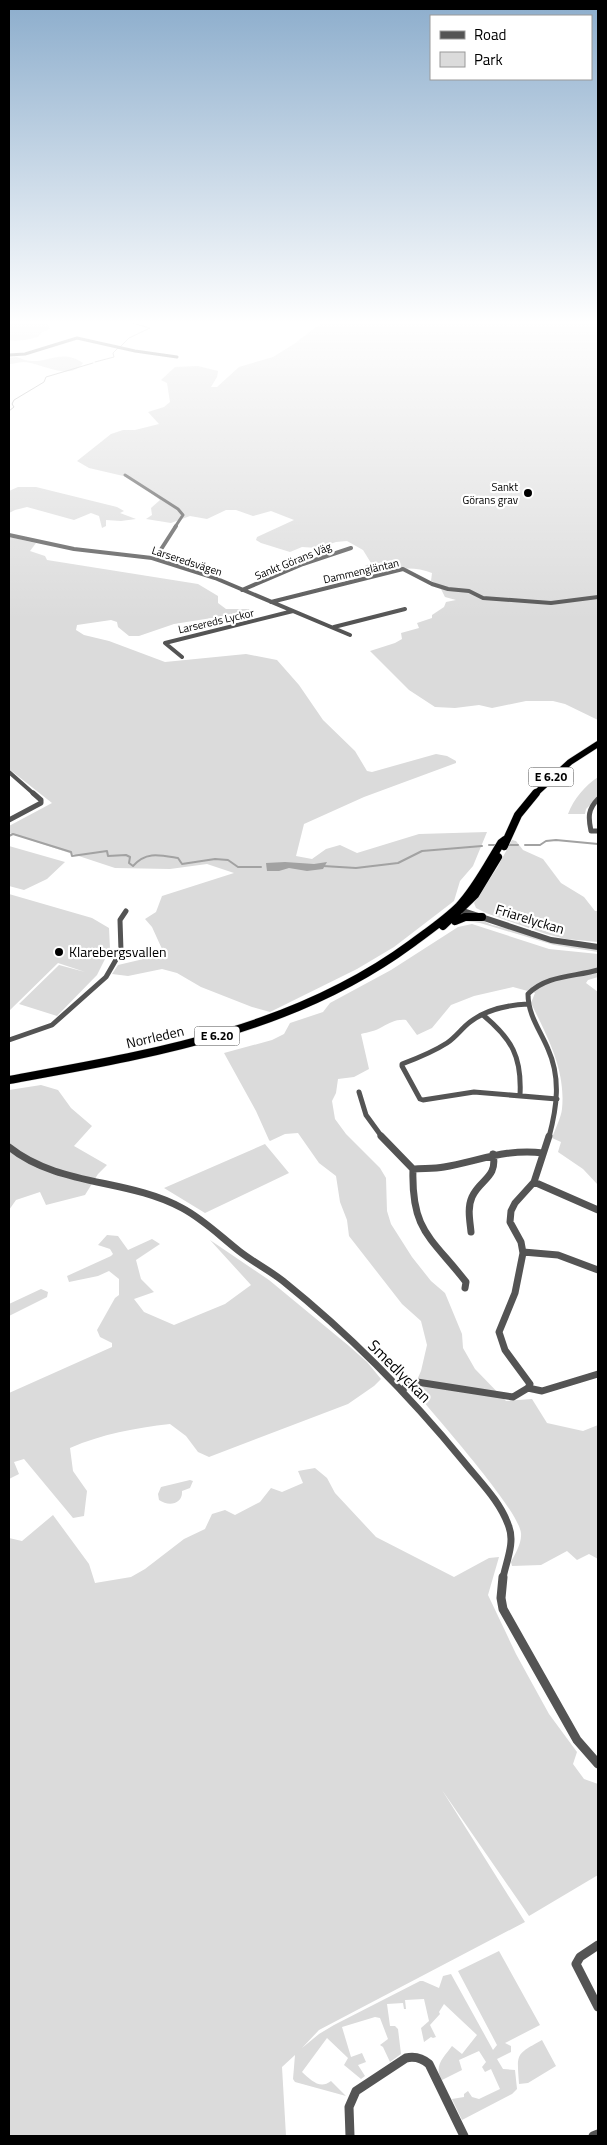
<svg xmlns="http://www.w3.org/2000/svg" width="607" height="2145" viewBox="0 0 607 2145" font-family="'Titillium Web',sans-serif">
  <style>
    .green { fill: #dbdbdb }
    .water { fill: #a2a2a2 }
    .lines { fill: none; stroke-linecap: round; stroke-linejoin: round }
    .stream-far1 { stroke: #a2a2a2; stroke-width: 1 }
    .stream { stroke: #a2a2a2; stroke-width: 2 }
    .trunk-far1-casing { stroke: #dbdbdb; stroke-width: 7 }
    .trunk-casing { stroke: #dbdbdb; stroke-width: 9 }
    .minor-far4 { stroke: #545454; stroke-width: 3 }
    .minor-far3 { stroke: #545454; stroke-width: 4 }
    .minor-far2 { stroke: #545454; stroke-width: 5 }
    .minor-far1 { stroke: #545454; stroke-width: 7 }
    .minor { stroke: #545454; stroke-width: 9 }
    .tertiary { stroke: #545454; stroke-width: 6 }
    .trunk-far1 { stroke: #000; stroke-width: 6 }
    .trunk { stroke: #000; stroke-width: 8 }
    .poi-dot { fill: #000; stroke: #fff; stroke-width: 2 }
    .labels { text-anchor: middle; stroke-width: 4.5; stroke-linejoin: round; paint-order: stroke }
    .far-poi-label { font-size: 11px; fill: #000; stroke: #fff; text-anchor: end }
    .far-street-label { font-size: 11px; fill: #000; stroke: #fff }
    .shield { fill: #fff; stroke: #4c4c4c; stroke-width: 1 }
    .shield-label { font-size: 12px; font-weight: bold; fill: #000 }
    .street-label { font-size: 14px; fill: #000; stroke: #fff }
    .poi-label { font-size: 14px; fill: #000; stroke: #fff; text-anchor: start }
    .near-street-label { font-size: 16px; fill: #000; stroke: #fff }
  </style>
  <rect width="100%" height="100%" fill="#fff"/>
  <path class="green" d="M9,320H45L50,329L42,332L38,337C28,339 19,342 9,340Z
    M325,320H598V720L565,704L553,701H526L492,708L479,705L455,708L435,707L409,690L370,651L395,643L402,639L401,633L419,628L417,623L432,618V615L444,607L446,602L456,600L445,597L439,585L431,581L432,573C412,565 393,569 373,575L365,570V566L371,563L363,550L347,541L336,542L318,548L302,547L290,552L261,543L256,540L257,537L294,520L271,511L253,516L236,510H226L207,519L190,516L171,523L146,519L152,515L151,508L160,500L132,478L89,468L77,461L111,434L123,430H135L159,424L148,412L164,407L170,402L167,383L161,380L175,367L198,366L218,371L217,377L211,387H217L239,367L273,357L294,344Z
    M16,357C21,358 26,361 31,361C50,362 63,349 83,363C69,382 42,363 24,362C19,362 14,364 9,364V358Z
    M18,487H36L117,507L124,511L120,513L136,519L121,521L106,520V526L102,528L99,516L91,513L74,520L27,507L15,510L9,513V491Z
    M9,537L36,543L30,551L45,556L47,560L198,584L218,596V603L226,609H250L243,613L174,624L139,636H129L118,627L117,622L111,620L77,625L76,630L84,635L109,641L165,662L246,654L277,660L299,685L323,720L355,751L367,771L372,772L436,754L447,756L456,761V763L364,797L304,824L296,856L312,859L326,849L340,845L357,853L419,834L487,832L473,866L460,881L454,901L394,947L357,969L270,1012L252,1007L201,987L177,973L162,969L128,976L112,974L118,965L152,957L162,949L152,927L145,919L156,912L162,896L234,873L207,864L170,869L115,868L9,833V826L52,803L9,769Z
    M598,777V797L586,809L585,814H568C574,798 585,786 598,777Z
    M512,840L516,841L523,850L543,859L561,883L584,897L595,911H598V942L566,939L546,934L486,913L476,908L474,903L497,868Z
    M9,846L65,862L47,879L24,890L9,886Z
    M9,894L92,918L109,928L110,949L97,975L57,1016L19,1004L59,965L85,972L58,963L9,1011Z
    M477,918L492,925L598,949V952L554,945L480,923L461,920Z
    M472,924L549,949L598,954V977L588,980L586,983L598,992V1185L583,1169L558,1152L561,1142L552,1138C555,1129 561,1118 562,1109C566,1070 547,1036 531,1003L535,993L513,987L474,996L451,1005L432,1028L417,1035L406,1020C396,1019 390,1023 382,1027C376,1031 368,1032 361,1034L369,1069L354,1077L338,1079L336,1093L332,1101L335,1119L346,1134L380,1168L386,1178L387,1211L391,1224L412,1257L431,1281L445,1293L462,1334L463,1348L475,1369L506,1401L532,1399L547,1423L583,1431L598,1425V1559L589,1554L577,1560L567,1551L541,1565L512,1566L511,1562C515,1554 522,1543 521,1533C518,1508 433,1414 413,1389L421,1371L427,1345L421,1321L402,1304L349,1236L347,1220L340,1202L336,1176L319,1163L298,1133L285,1134L270,1141L269,1140L256,1111L224,1053L272,1040L284,1034L290,1023L323,1012L330,1003L391,970L458,927Z
    M41,1085L58,1090L71,1108L92,1126L74,1146L107,1165L98,1174L85,1195L46,1205L40,1192L16,1200L9,1210V1090Z
    M265,1144L289,1173L205,1213L164,1188Z
    M107,1235L118,1236L128,1250L152,1239L160,1244L136,1260L141,1279L154,1292L134,1299L144,1312L174,1325L225,1304L251,1285L210,1240L269,1280L349,1346L367,1362L381,1379L374,1386L348,1404L209,1457L198,1452L186,1436L170,1424C135,1428 102,1434 70,1448L73,1471L87,1491L84,1516L73,1518L24,1459L14,1462L19,1474L9,1479V1393L112,1347V1343L100,1337L97,1330L115,1298L119,1295V1279L109,1271L98,1276L69,1282L67,1276L111,1256L113,1254L110,1249L98,1245Z
    M41,1289L48,1292L47,1297L9,1316V1304Z
    M315,1468L327,1478L335,1493L376,1537L454,1577L489,1558L499,1557L488,1595L516,1654L549,1714L577,1752L573,1764L584,1779L598,1784V1875L529,1916L442,1790L525,1922L319,2030L302,2048L319,2034L334,2025L420,1981H423L439,1988L443,1976L451,1974L493,2050L497,2045L458,1971L499,1951L540,2025L505,2043L511,2046V2052L497,2059L503,2069L515,2070L517,2089L512,2094L462,2120L452,2099L464,2097V2094L468,2091L472,2097L479,2099L500,2089L491,2069L485,2072L482,2067L486,2062L479,2051L459,2060L462,2070L442,2080C433,2066 444,2057 452,2046L462,2054L477,2035L444,2004L439,2012L440,2014L430,2025L436,2037L433,2038L431,2037L424,2042L421,2028L429,2021L424,1999L405,2000L406,2009H404L403,2003L387,2004L390,2026H395L398,2029L401,2054L390,2062L383,2047L380,2045L388,2039L380,2018L375,2017L342,2027L351,2057L362,2053L366,2062L358,2065L365,2076L361,2079L344,2065L348,2058L327,2038L302,2072C311,2080 320,2090 331,2081L346,2096L295,2082L293,2079L295,2055L282,2067L286,2136H9V1538L22,1541L53,1515L89,1564L95,1583L131,1577L145,1569L184,1539L205,1529L212,1514L225,1510L235,1515L260,1502L271,1488L282,1492L303,1483L298,1471Z
    M190,1480L193,1481L190,1488L182,1491C183,1504 169,1507 159,1500L158,1494L161,1487Z
    M542,2040L556,2066L528,2083L519,2084C517,2053 515,2055 542,2040Z"/>
  <path class="water" d="M285,862L314,864L327,862L323,869L307,871L289,868L279,871H267L266,863Z"/>
  <g class="lines">
    <path class="stream-far1" d="M120,347L129,338L150,328L122,320
      M95,362L114,357L113,353L118,348
      M9,411L14,407L12,404L14,400L44,382L46,377L93,363"/>
    <path class="stream" d="M9,836L13,834L71,852L72,856L107,851L108,856L126,855L130,857L129,863L133,866C146,851 160,855 178,858L182,864L215,859L228,860L238,867H261
      M489,845H496
      M508,845H518
      M525,845H540L546,841L556,840L598,844
      M323,866L356,868L398,863L422,851L482,846"/>
    <g class="trunk-far1-casing">
      <path id="trunk-far1" d="M535,794L570,762L598,744"/>
    </g>
    <g class="trunk-casing">
      <path id="trunk" d="M504,846L518,815L536,793
        M455,921L465,917H482
        M443,926L475,895L498,857
        M9,1080C151,1054 293,1031 411,944C427,932 445,920 459,906C476,888 488,864 501,843L505,840"/>
    </g>
    <path class="minor-far4" d="M9,355L25,354L77,338L135,351L177,357
      M125,475L178,509L183,515L175,527"/>
    <path class="minor-far3" d="M9,535L74,549L152,558L215,578L350,635
      M152,558L158,554L176,526
      M242,590L303,564L351,548
      M271,602L403,569L432,584L448,589L469,591L483,598L551,603L598,597
      M334,627L405,609
      M182,657L165,643L293,611
      M9,772L34,794"/>
    <path class="minor-far2" d="M598,799C588,809 588,817 591,831H598
      M9,820L41,803V800L33,793
      M528,1004C508,1005 487,1009 470,1022C462,1028 456,1037 447,1043C433,1052 418,1058 402,1064V1066L420,1099L423,1100L474,1092L557,1099
      M483,1015C512,1039 522,1057 520,1095
      M9,1040L52,1025L106,977L121,951L120,920L126,911
      M359,1092L366,1115L382,1137
      M549,1137C557,1107 561,1078 548,1049C540,1030 528,1015 528,994C547,975 574,977 598,970"/>
    <path class="minor-far1" d="M381,1136L413,1169C411,1231 431,1237 466,1282L465,1288
      M9,1147C59,1187 127,1178 182,1208C203,1219 220,1236 239,1251C253,1262 269,1270 283,1281C349,1334 410,1396 464,1462C480,1482 501,1502 509,1527C515,1543 506,1562 503,1578
      M413,1169C423,1168 434,1169 444,1167C478,1161 508,1148 543,1153
      M534,1182L598,1210
      M471,1232C470,1221 467,1208 472,1197C480,1179 498,1178 493,1154
      M523,1252L558,1255L598,1270
      M528,1388L542,1391L598,1374
      M402,1390L409,1384L417,1382L513,1397L528,1388L530,1384L505,1350L499,1332L515,1293L523,1253L521,1242L510,1222L511,1211L515,1203L534,1182L549,1136"/>
    <path class="minor" d="M503,1577L501,1598L503,1609L577,1740L598,1764
      M598,1945L580,1957L576,1964L598,2007
      M350,2136L349,2107L356,2091L406,2058C415,2056 422,2058 429,2064L464,2136
      M593,2136L598,2134"/>
    <path class="tertiary" d="M457,909L551,940L598,947"/>
    <use href="#trunk-far1" class="trunk-far1"/>
    <use href="#trunk" class="trunk"/>
  </g>
  <linearGradient id="sky" x2="0" y2="1"><stop stop-color="#8cadcc"/><stop offset="0.52" stop-color="#fff"/><stop offset="1" stop-color="#fff" stop-opacity="0"/></linearGradient>
  <rect width="607" height="620" fill="url(#sky)"/>
  <g class="poi-dot">
    <circle cx="528" cy="493" r="5"/>
    <circle cx="59" cy="952" r="5"/>
  </g>
  <g class="labels">
    <g class="far-poi-label">
      <text x="518" y="491">Sankt<tspan x="518" dy="13">Görans grav</tspan></text>
    </g>
    <g class="far-street-label">
      <text transform="translate(187 561) rotate(18)" y="4">Larseredsvägen</text>
      <text transform="translate(293 561) rotate(-22)" y="4">Sankt Görans Väg</text>
      <text transform="translate(361 571) rotate(-13)" y="4">Dammengläntan</text>
      <text transform="translate(216 621) rotate(-13)" y="4">Larsereds Lyckor</text>
    </g>
    <g class="shield">
      <rect x="528.5" y="767.5" width="45" height="19" rx="4"/>
      <rect x="194.5" y="1026.5" width="45" height="19" rx="4"/>
    </g>
    <g class="shield-label">
      <text x="551" y="781">E 6.20</text>
      <text x="217" y="1040">E 6.20</text>
    </g>
    <g class="street-label">
      <text transform="translate(530 919) rotate(17)" y="5">Friarelyckan</text>
      <text transform="translate(155 1037) rotate(-13)" y="5">Norrleden</text>
    </g>
    <g class="poi-label">
      <text x="69" y="957">Klarebergsvallen</text>
    </g>
    <g class="near-street-label">
      <text transform="translate(400 1371) rotate(45)" y="6">Smedlyckan</text>
    </g>
  </g>
  <rect width="607" height="2145" fill="none" stroke="#000000" stroke-width="20"/>
  <rect x="430" y="15" width="162" height="65" fill="#ffffff" stroke="#999999"/>
  <rect x="440" y="31" width="25" height="8" fill="#545454" stroke="#999999"/>
  <text x="474" y="40" font-size="15" fill="#000000">Road</text>
  <rect x="440" y="52" width="25" height="15" fill="#dbdbdb" stroke="#999999"/>
  <text x="474" y="65" font-size="15" fill="#000000">Park</text>
</svg>
